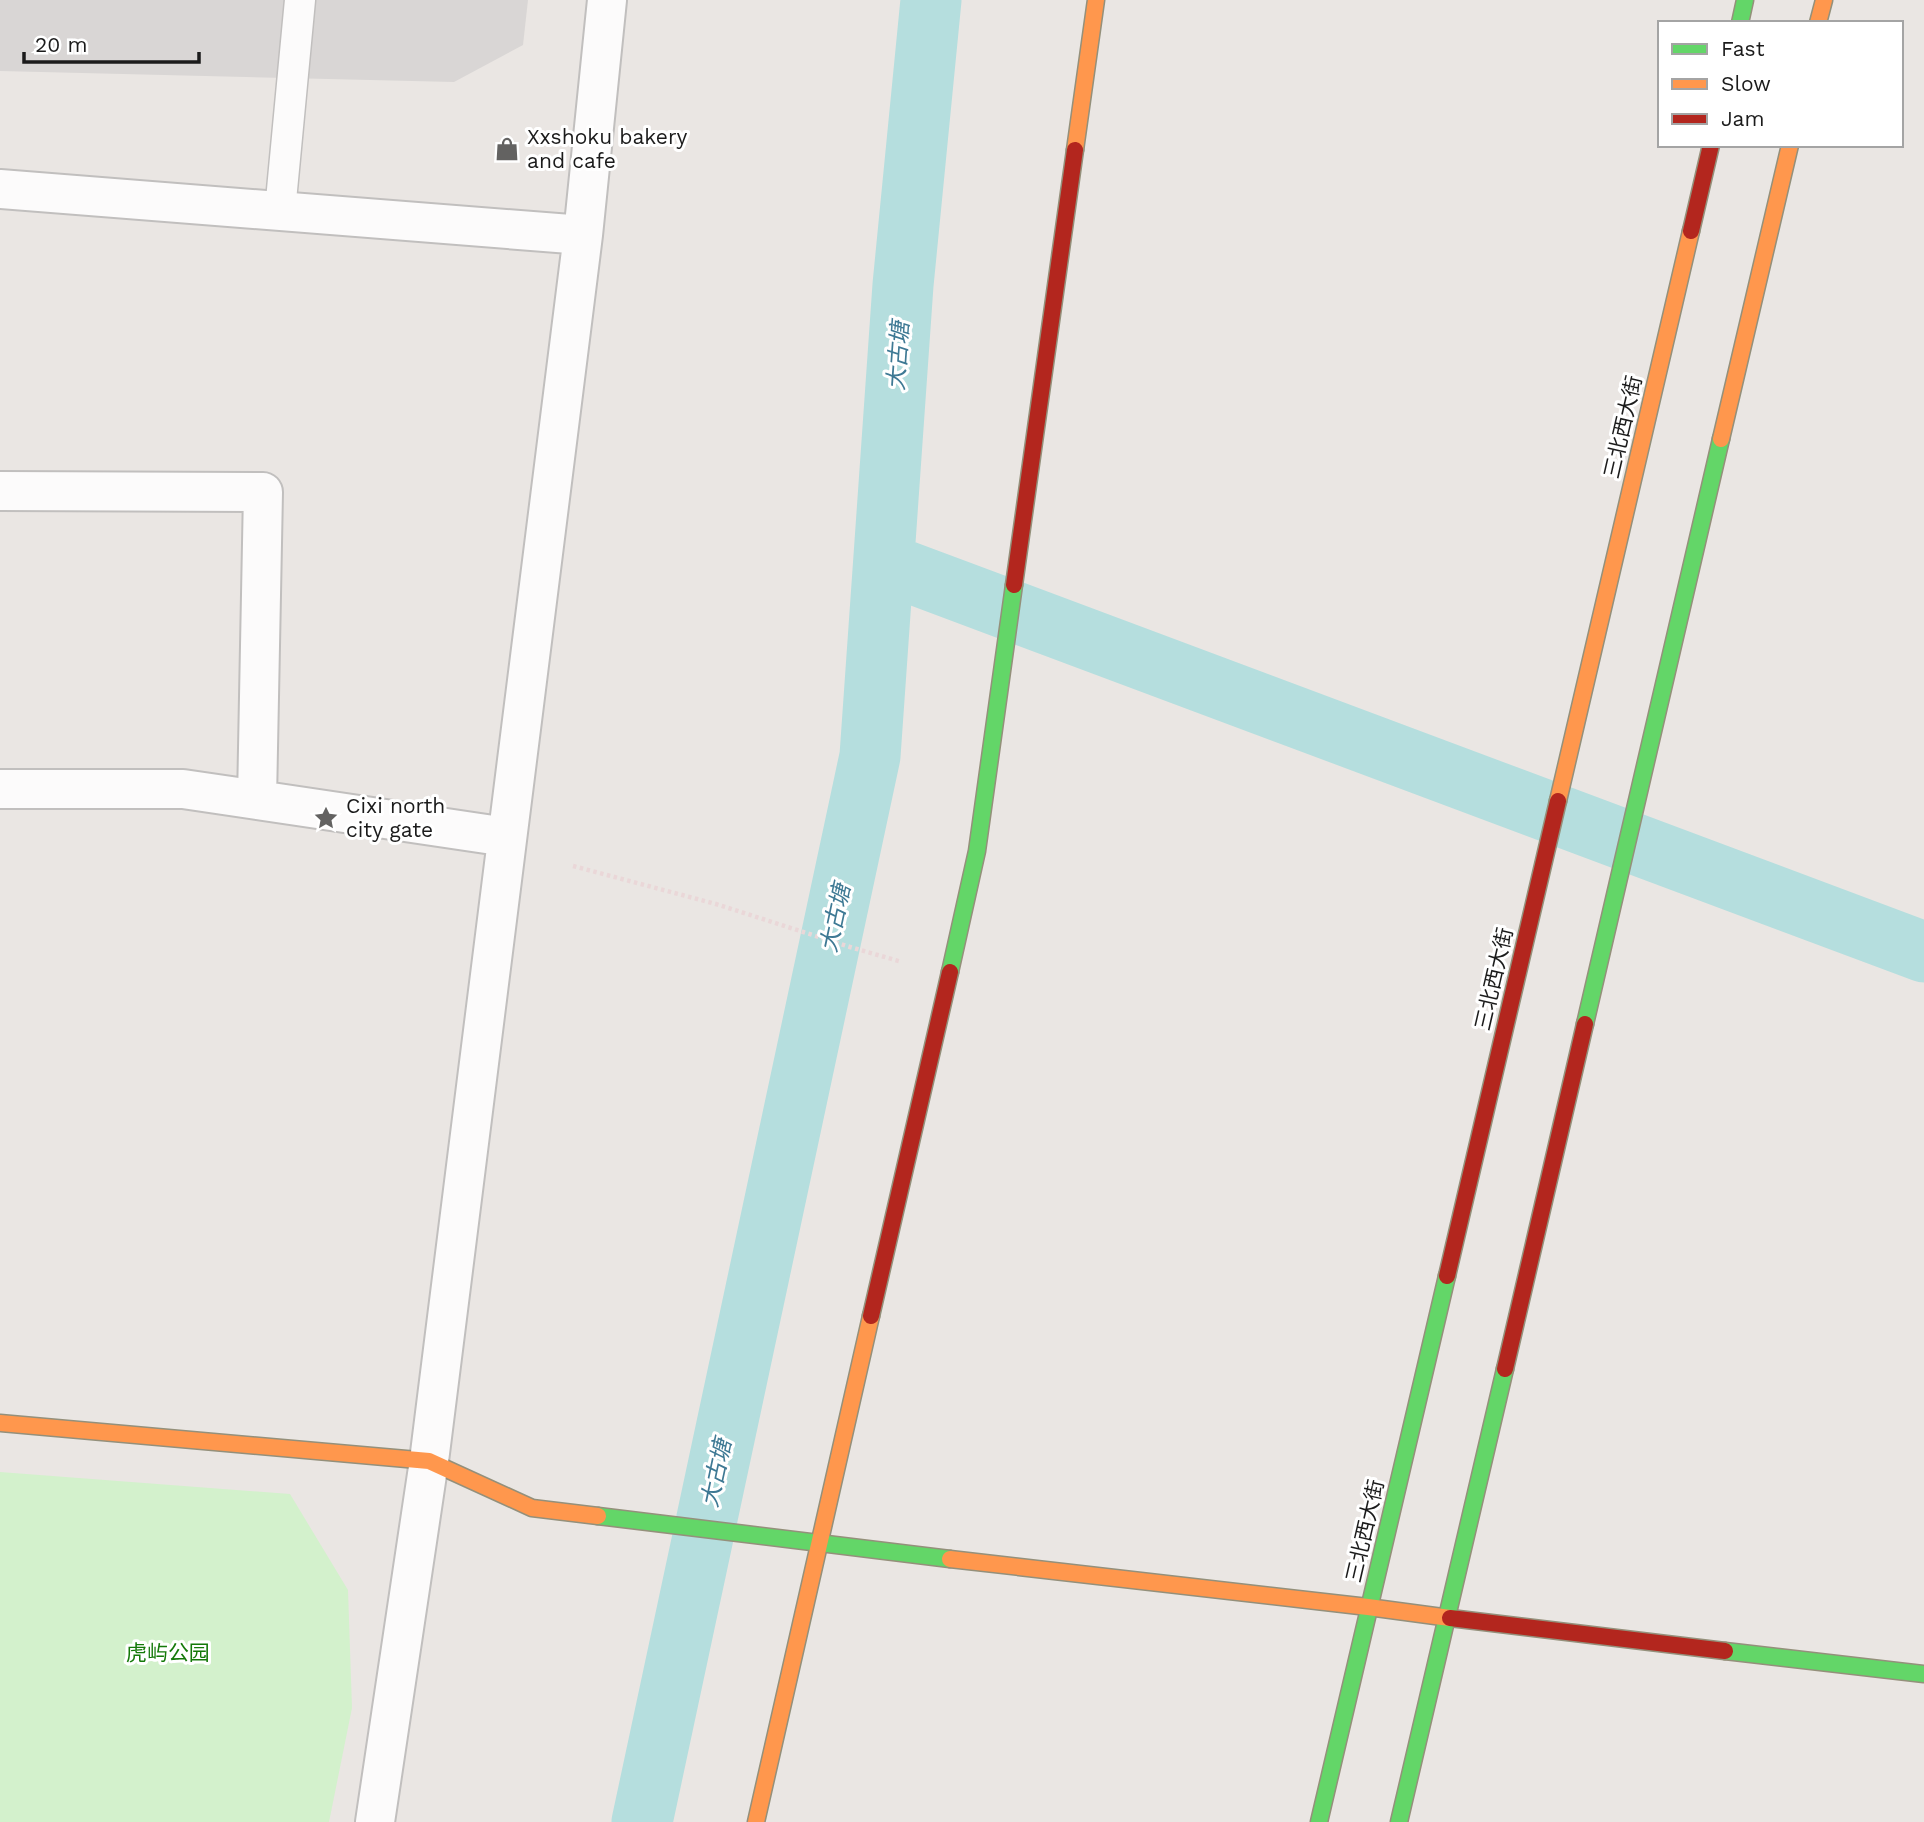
<svg xmlns="http://www.w3.org/2000/svg" width="1924" height="1822" viewBox="0 0 1924 1822" font-family="'Work Sans','Noto Sans SC',sans-serif">
  <style>
    .residential { fill: #d9d6d5 }
    .park { fill: #d3f1cc }
    .lines { fill: none; stroke-linecap: round; stroke-linejoin: round }
    .canal { stroke: #b5dede; stroke-width: 61 }
    .lane-casing { stroke: #c1bfbe; stroke-width: 33 }
    .street-casing { stroke: #c1bfbe; stroke-width: 42 }
    .fast-casing { stroke: #94907b; stroke-width: 19 }
    .slow-casing { stroke: #94907b; stroke-width: 19 }
    .jam-casing { stroke: #94907b; stroke-width: 19 }
    .path { stroke: #ead7d8; stroke-width: 4.5; stroke-dasharray: 3.5 3.5; stroke-linecap: butt }
    .lane { stroke: #fcfbfb; stroke-width: 30 }
    .street { stroke: #fcfbfb; stroke-width: 38 }
    .fast { stroke: #63d668; stroke-width: 16 }
    .slow { stroke: #ff974d; stroke-width: 16 }
    .jam { stroke: #b3261e; stroke-width: 16 }
    .labels { text-anchor: middle; stroke-width: 6; stroke-linejoin: round; paint-order: stroke }
    .poi-label { font-size: 21px; fill: #1b1b1b; stroke: #fff; text-anchor: start }
    .street-label { font-size: 21px; fill: #1b1b1b; stroke: #fff }
    .park-label { font-size: 21px; fill: #147909; stroke: #fff }
    .water-label { font-size: 23px; font-style: italic; fill: #3e7994; stroke: #fff }
  </style>
  <rect width="100%" height="100%" fill="#eae6e3"/>
  <path class="residential" d="M0,0H528L523,45L454,82L0,71Z"/>
  <path class="park" d="M0,1472L290,1494L348,1590L352,1708L329,1822H0Z"/>
  <g class="lines">
    <path class="canal" d="M884,563L1924,952
      M642,1822L870,756L903,285L931,0"/>
    <g class="lane-casing">
      <path id="lane" d="M280,211L300,0"/>
    </g>
    <g class="street-casing">
      <path id="street" d="M0,189L583,235
        M0,491L263,492L257,800
        M0,789H183L493,835L507,834
        M375,1822L429,1461L583,235L607,0"/>
    </g>
    <g class="fast-casing">
      <path id="fast" d="M1740,23L1745,0
        M950,972L977,851L1014,585
        M1585,1024L1721,439
        M598,1516L950,1559
        M1725,1651L1924,1674
        M1319,1822L1447,1276
        M1399,1822L1505,1369"/>
    </g>
    <g class="slow-casing">
      <path id="slow" d="M1818,23L1824,0
        M1075,150L1096,0
        M1721,439L1790,145
        M1558,801L1691,231
        M0,1423L429,1461L532,1508L598,1516
        M950,1559L1368,1607L1450,1618
        M756,1822L871,1316"/>
    </g>
    <g class="jam-casing">
      <path id="jam" d="M1691,231L1711,145
        M1014,585L1075,150
        M1447,1276L1558,801
        M871,1316L950,972
        M1505,1369L1585,1024
        M1450,1618L1725,1651"/>
    </g>
    <path class="path" d="M573,866L716,904L850,947L902,962"/>
    <use href="#lane" class="lane"/>
    <use href="#street" class="street"/>
    <use href="#fast" class="fast"/>
    <use href="#slow" class="slow"/>
    <use href="#jam" class="jam"/>
  </g>
  <defs>
    <g id="shop-bare" transform="scale(1.89)"><path d="M-5-2.5h2.3a2.7 3.5 0 0 1 5.4 0H5L5.5 6h-11ZM-1.5-2.5h3a1.5 2.3 0 0 0-3 0Z" fill="#636261" stroke="#fff" stroke-width="2.5" paint-order="stroke"/></g>
    <g id="sight-bare" transform="scale(1.89)"><path d="M0-6L1.8-2.2L6-1.7L2.9 1.2L3.7 5.4L0 3.3L-3.7 5.4L-2.9 1.2L-6-1.7L-1.8-2.2Z" fill="#636261" stroke="#fff" stroke-width="2.5" paint-order="stroke"/></g>
  </defs>
  <g fill-rule="evenodd">
    <use href="#shop-bare" x="507" y="149"/>
    <use href="#sight-bare" x="326" y="818"/>
  </g>
  <g class="labels">
    <g class="poi-label">
      <text x="527" y="144">Xxshoku bakery<tspan x="527" dy="24">and cafe</tspan></text>
      <text x="346" y="813">Cixi north<tspan x="346" dy="24">city gate</tspan></text>
    </g>
    <g class="street-label">
      <text transform="translate(1623 427) rotate(-77)" y="7">三北西大街</text>
      <text transform="translate(1494 979) rotate(-77)" y="7">三北西大街</text>
      <text transform="translate(1365 1531) rotate(-77)" y="7">三北西大街</text>
    </g>
    <g class="park-label">
      <text x="168" y="1660">虎屿公园</text>
    </g>
    <g class="water-label">
      <text transform="translate(898 356) rotate(-86)" y="8">大古塘</text>
      <text transform="translate(835 918) rotate(-78)" y="8">大古塘</text>
      <text transform="translate(716 1473) rotate(-78)" y="8">大古塘</text>
    </g>
  </g>
  <rect x="1658" y="21" width="245" height="126" fill="#ffffff" stroke="#a4a4a4" stroke-width="2"/>
  <rect x="1672" y="44" width="35" height="10" fill="#63d668" stroke="#a4a4a4" stroke-width="2"/>
  <text x="1721" y="56" font-size="21" fill="#1b1b1b">Fast</text>
  <rect x="1672" y="79" width="35" height="10" fill="#ff974d" stroke="#a4a4a4" stroke-width="2"/>
  <text x="1721" y="91" font-size="21" fill="#1b1b1b">Slow</text>
  <rect x="1672" y="114" width="35" height="10" fill="#b3261e" stroke="#a4a4a4" stroke-width="2"/>
  <text x="1721" y="126" font-size="21" fill="#1b1b1b">Jam</text>
  <path d="M24 52v10h175v-10" fill="none" stroke="#1b1b1b" stroke-width="3.5"/>
  <text x="35" y="52" font-size="21" fill="#1b1b1b" stroke="#ffffff" stroke-width="5" paint-order="stroke">20 m</text>
</svg>
